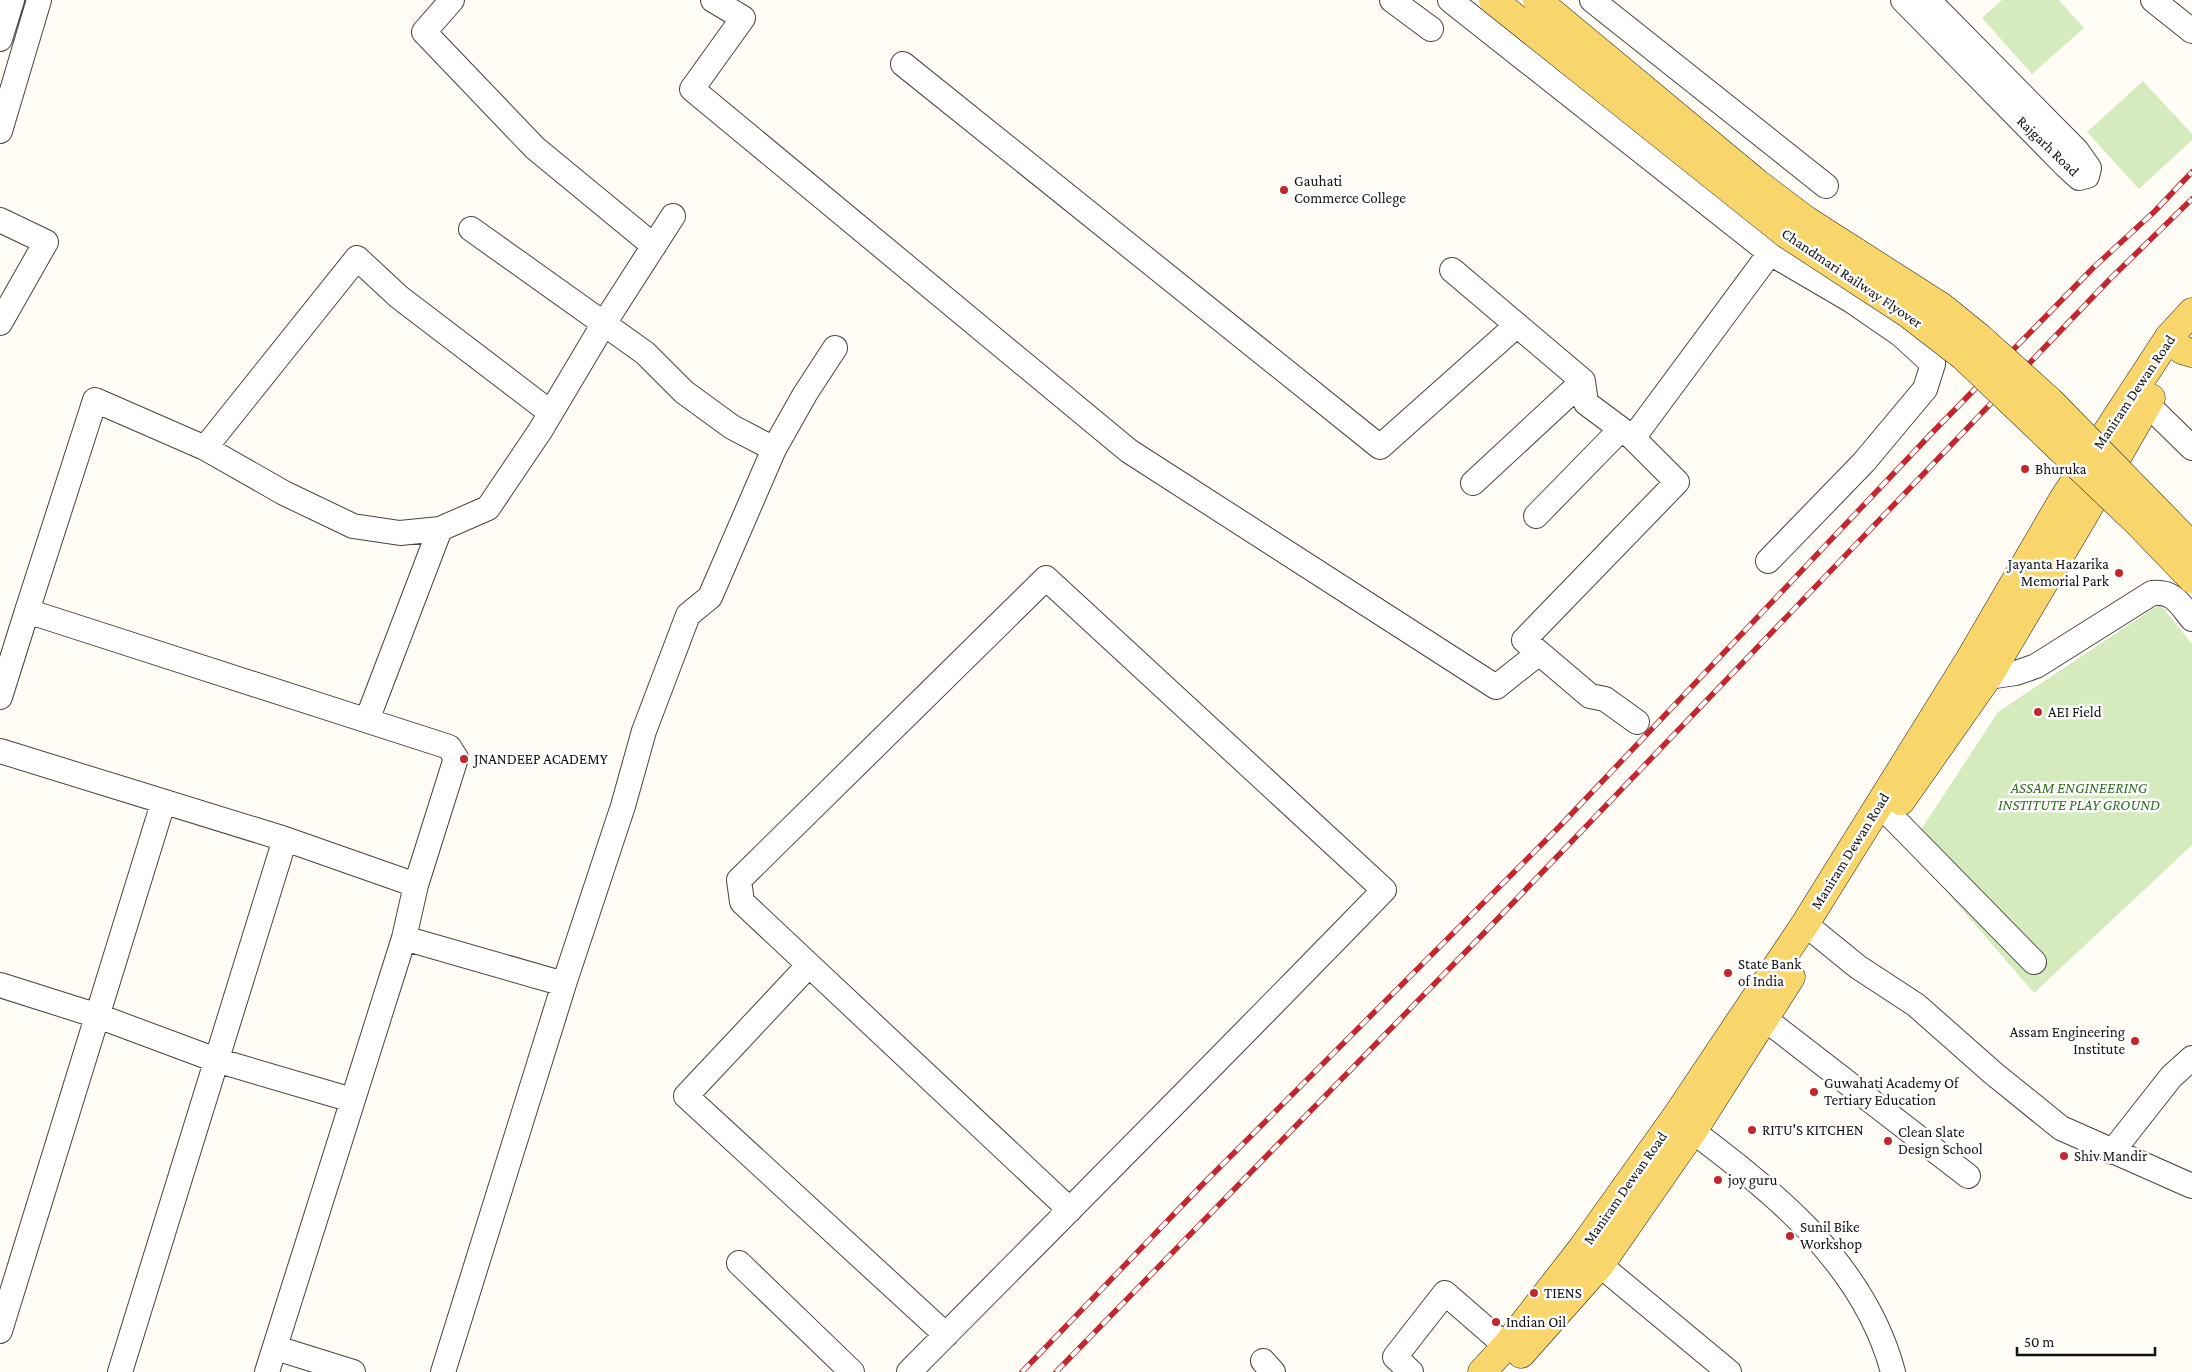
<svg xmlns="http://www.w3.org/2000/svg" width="2192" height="1372" viewBox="0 0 2192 1372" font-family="'Crimson Pro',serif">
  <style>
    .green { fill: #d5ebbd }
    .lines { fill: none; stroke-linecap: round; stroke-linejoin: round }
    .minor-casing { stroke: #444; stroke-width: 26 }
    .major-casing { stroke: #222; stroke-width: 29 }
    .minor { stroke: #fff; stroke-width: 24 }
    .major { stroke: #f9d66b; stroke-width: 28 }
    .rail-casing { stroke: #c4262e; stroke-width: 5.5 }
    .rail { stroke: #fff; stroke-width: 4; stroke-dasharray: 11; stroke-linecap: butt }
    .major-bridge-casing { stroke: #222; stroke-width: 29; stroke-linecap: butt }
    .major-bridge { stroke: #f9d66b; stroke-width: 28 }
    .poi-dot { fill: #c4262e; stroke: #fff; stroke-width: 2 }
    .labels { text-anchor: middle; stroke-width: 5; stroke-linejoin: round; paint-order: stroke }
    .street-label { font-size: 15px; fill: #111; stroke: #fff }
    .poi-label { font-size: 15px; fill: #111; stroke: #fff; text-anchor: start }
    .park-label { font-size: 15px; font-style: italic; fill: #2f6b1f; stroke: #fff }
  </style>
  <rect width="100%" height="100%" fill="#fffdf5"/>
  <path class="green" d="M2002,0H2059L2084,28L2032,74L1982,18Z
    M2143,81L2192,134V140L2139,189L2087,132Z
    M2160,604L2192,644V845L2034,993L1909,848L1998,712Z"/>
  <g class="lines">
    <g class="minor-casing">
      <path id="minor" d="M452,0L424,32L535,148L654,246
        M713,0L743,18L692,89L1129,451L1496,687L1539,653
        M1392,0L1431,29
        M1450,0L1770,253L1852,301L1900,334L1933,364L1925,389L1864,462L1768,561
        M1592,0L1826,186
        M1903,0L2066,166L2079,178L2087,176L2089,168L2077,151L1928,0
        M2153,0L2192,31
        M0,39L12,0
        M903,64L1380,447L1517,325
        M0,131L39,0
        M0,220L46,242L0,323
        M471,229L645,353L684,392L732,427L774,449
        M1452,270L1583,381L1586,403L1633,438L1770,253
        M2147,404L2192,448
        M1633,438L1677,482L1524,640L1590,696L1605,699L1637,722
        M205,448L357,258L399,297L551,413
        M1473,483L1583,381
        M1536,516L1621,429
        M27,611L95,400L205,448L284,493L353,526L400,533L440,529L488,508L540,431L603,325L673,216
        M1975,668L1988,677L2016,673L2036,666L2152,593C2174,591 2179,603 2192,619
        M0,697L27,611L449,747L456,758L416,885L404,938L267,1372
        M367,720L440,529
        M0,751L285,839L416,885
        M1891,816L2034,962
        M1805,924L1858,967L1916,1005L1993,1073L2061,1128L2192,1186
        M404,938L564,984
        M809,965L686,1096L946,1335
        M0,985L98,1016L216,1060L352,1100
        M1765,1019L1968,1176
        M1678,1120C1767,1187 1863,1259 1893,1372
        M2112,1152L2171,1077L2192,1058
        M739,1263L852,1372
        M1600,1265L1729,1372
        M0,1331L163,803
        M276,1348L353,1372
        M1263,1361L1273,1372
        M120,1372L285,839
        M443,1372L564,984L623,806L644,731L688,615L710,597L774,449L805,394L835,348
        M909,1372C1068,1211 1227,1052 1384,890L1046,578L739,880L742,902L1070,1210
        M1411,1372L1395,1357L1445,1293L1506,1346"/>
    </g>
    <g class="major-casing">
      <path id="major" d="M2169,337L2182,350L2192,353
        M1901,801L1988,677L2083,517L2151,398
        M1521,1354L1600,1265L1693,1131L1791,977
        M1482,1372L1506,1346L1583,1247L1675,1118L1805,924L1968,662L2062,501L2169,337L2192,312"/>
    </g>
    <use href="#minor" class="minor"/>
    <use href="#major" class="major"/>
    <g class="rail-casing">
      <path id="rail" d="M1022,1372L1201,1186L1560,826L1930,435L2093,268L2155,211L2192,172
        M1056,1372L1485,932L2110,279L2192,199"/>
    </g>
    <use href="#rail" class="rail"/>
    <g class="major-bridge-casing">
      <path id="major-bridge" d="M1493,0L1786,234L1907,313L1964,357L2137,522L2192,579
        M1537,0L1757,183L1806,220L1942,307L1979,337L2050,401L2192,546"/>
    </g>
    <use href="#major-bridge" class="major-bridge"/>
  </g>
  <g class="poi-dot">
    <circle cx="1284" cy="190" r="5"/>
    <circle cx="2025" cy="469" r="5"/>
    <circle cx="2119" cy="573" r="5"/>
    <circle cx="2038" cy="712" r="5"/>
    <circle cx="464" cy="759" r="5"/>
    <circle cx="1728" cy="973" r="5"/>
    <circle cx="2135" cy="1041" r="5"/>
    <circle cx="1814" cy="1092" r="5"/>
    <circle cx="1752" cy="1130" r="5"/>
    <circle cx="1888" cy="1141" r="5"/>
    <circle cx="2064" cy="1156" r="5"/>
    <circle cx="1718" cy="1180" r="5"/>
    <circle cx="1790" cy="1236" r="5"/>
    <circle cx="1534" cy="1293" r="5"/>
    <circle cx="1496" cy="1322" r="5"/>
  </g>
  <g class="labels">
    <g class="street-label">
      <text transform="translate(2048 146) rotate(44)" y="5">Rajgarh Road</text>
      <text transform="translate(1852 278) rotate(34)" y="5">Chandmari Railway Flyover</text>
      <text transform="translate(2134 392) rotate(-56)" y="5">Maniram Dewan Road</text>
      <text transform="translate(1850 851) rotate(-58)" y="5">Maniram Dewan Road</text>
      <text transform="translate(1625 1188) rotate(-55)" y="5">Maniram Dewan Road</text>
    </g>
    <g class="poi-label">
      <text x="1294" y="186">Gauhati<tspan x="1294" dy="17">Commerce College</tspan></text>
      <text x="2035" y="474">Bhuruka</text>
      <text x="2109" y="569" text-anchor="end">Jayanta Hazarika<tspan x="2109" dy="17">Memorial Park</tspan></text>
      <text x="2048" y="717">AEI Field</text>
      <text x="474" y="764">JNANDEEP ACADEMY</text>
      <text x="1738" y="969">State Bank<tspan x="1738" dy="17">of India</tspan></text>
      <text x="2125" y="1037" text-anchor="end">Assam Engineering<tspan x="2125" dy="17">Institute</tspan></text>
      <text x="1824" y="1088">Guwahati Academy Of<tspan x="1824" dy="17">Tertiary Education</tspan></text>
      <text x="1762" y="1135">RITU'S KITCHEN</text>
      <text x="1898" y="1137">Clean Slate<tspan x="1898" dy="17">Design School</tspan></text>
      <text x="2074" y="1161">Shiv Mandir</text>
      <text x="1728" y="1185">joy guru</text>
      <text x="1800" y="1232">Sunil Bike<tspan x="1800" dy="17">Workshop</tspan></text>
      <text x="1544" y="1298">TIENS</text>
      <text x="1506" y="1327">Indian Oil</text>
    </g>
    <g class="park-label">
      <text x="2079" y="793">ASSAM ENGINEERING<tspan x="2079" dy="17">INSTITUTE PLAY GROUND</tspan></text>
    </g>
  </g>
  <path d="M2017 1347v8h138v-8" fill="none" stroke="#111111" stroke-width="2.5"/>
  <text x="2024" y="1347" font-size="15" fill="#111111" stroke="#ffffff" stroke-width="4" paint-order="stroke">50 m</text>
</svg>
